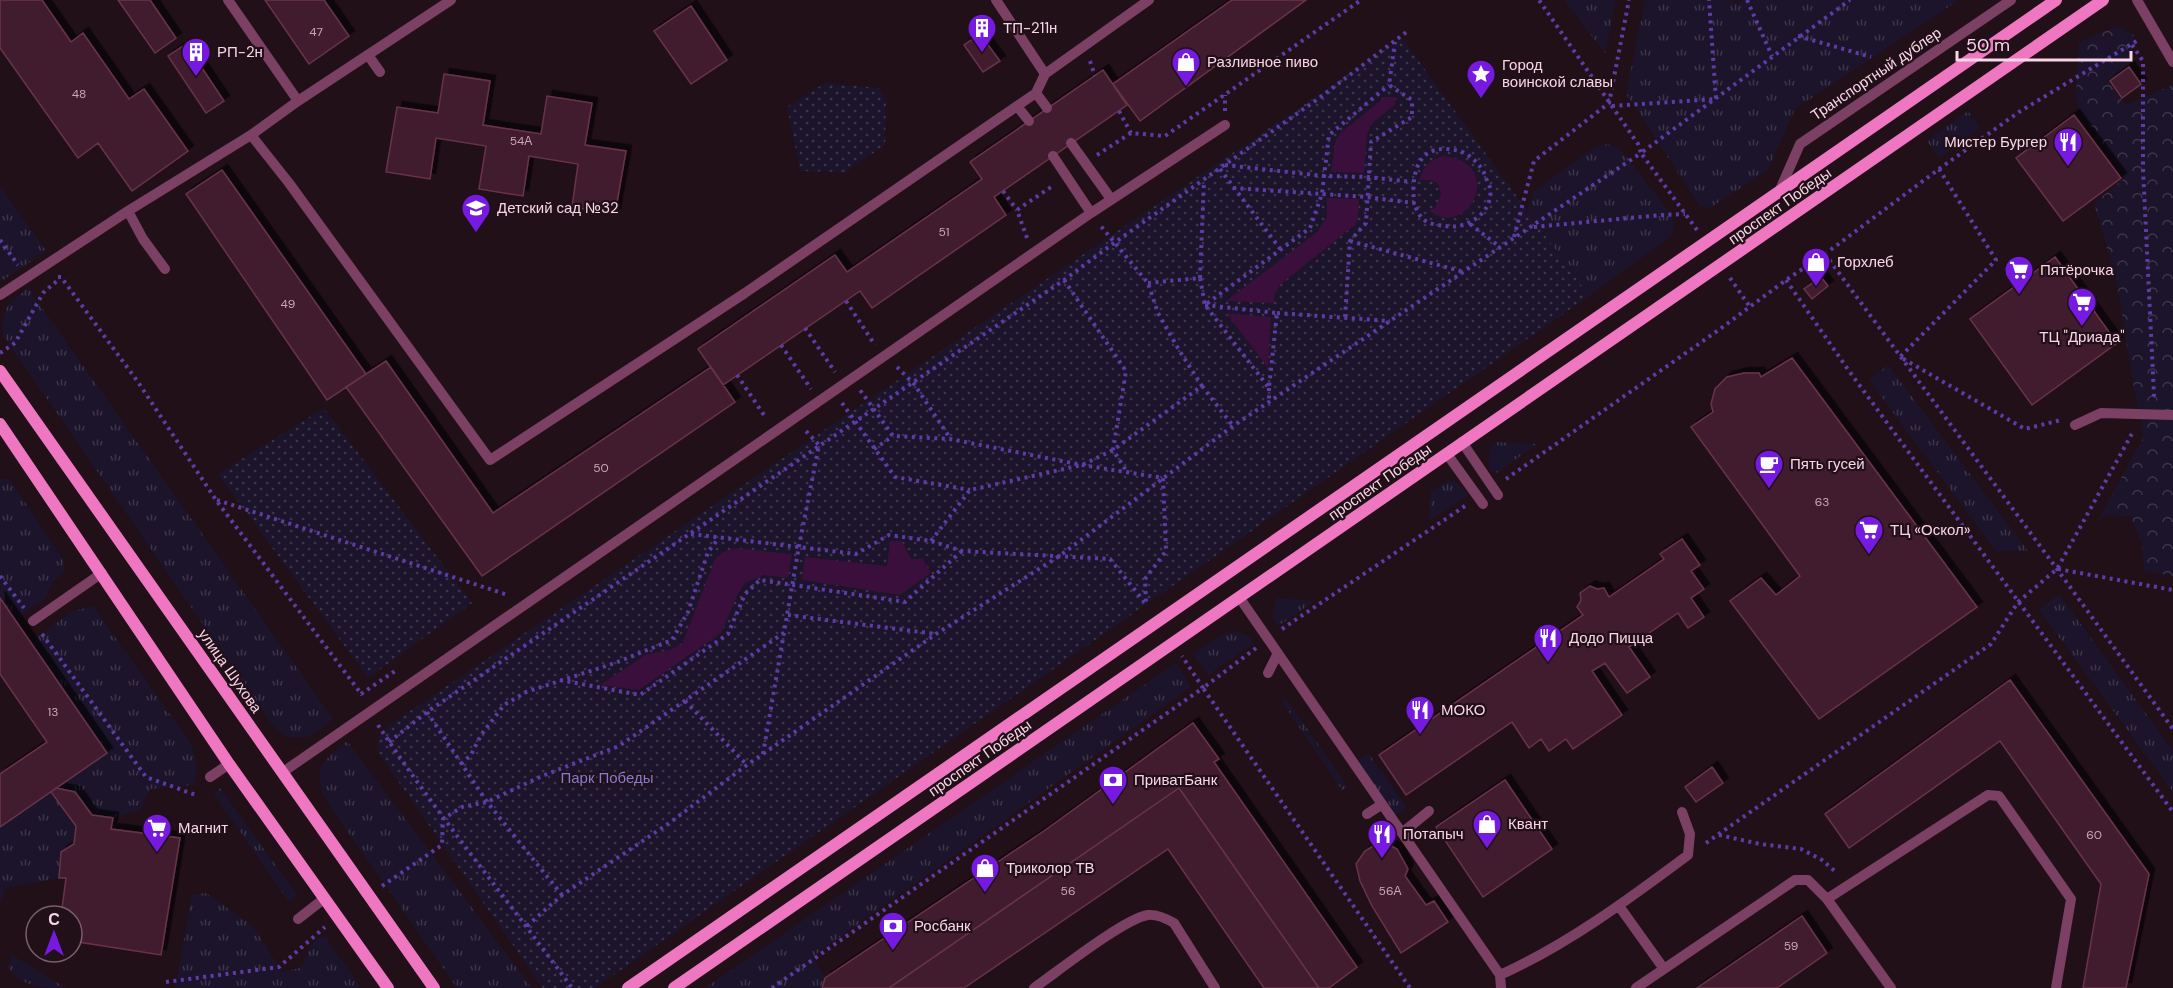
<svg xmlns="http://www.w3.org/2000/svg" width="2173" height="988" viewBox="0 0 2173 988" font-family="'DM Sans',sans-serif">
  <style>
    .grass { fill: url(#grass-tufts) }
    .forest { fill: url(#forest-crowns) }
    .park { fill: url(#park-dots) }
    .water { fill: #3b0f3b }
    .building { fill: #401e2d; stroke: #69334b; stroke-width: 1.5; filter: url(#shadow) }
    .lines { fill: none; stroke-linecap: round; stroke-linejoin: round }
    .path { stroke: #5d3ca7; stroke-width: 4; stroke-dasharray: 3 4.5; stroke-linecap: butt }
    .lane { stroke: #7b4063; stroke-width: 10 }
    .secondary { stroke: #ef77c1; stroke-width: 12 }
    .labels { text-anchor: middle; stroke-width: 4.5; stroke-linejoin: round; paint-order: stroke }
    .number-label { font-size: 12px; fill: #cca7b9 }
    .poi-label { font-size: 15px; fill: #fad5e8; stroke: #211018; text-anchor: start }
    .street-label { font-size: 15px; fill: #fad5e8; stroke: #211018 }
    .park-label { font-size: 15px; fill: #8379d6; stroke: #211018 }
  </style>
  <defs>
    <pattern id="grass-tufts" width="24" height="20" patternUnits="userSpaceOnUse" patternTransform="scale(1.5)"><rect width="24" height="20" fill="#1b142a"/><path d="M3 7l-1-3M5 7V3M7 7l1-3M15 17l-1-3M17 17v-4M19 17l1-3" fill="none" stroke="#3d3549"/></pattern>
    <pattern id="forest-crowns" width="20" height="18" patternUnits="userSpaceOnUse" patternTransform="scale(1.5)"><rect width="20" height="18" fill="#1b142a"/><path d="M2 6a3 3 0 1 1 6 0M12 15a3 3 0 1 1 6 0" fill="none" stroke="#3d3549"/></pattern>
    <pattern id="park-dots" width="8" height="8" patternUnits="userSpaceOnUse" patternTransform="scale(1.5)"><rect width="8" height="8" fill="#1b142a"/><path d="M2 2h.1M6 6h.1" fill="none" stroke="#3d3549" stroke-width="1.8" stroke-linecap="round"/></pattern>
    <filter id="shadow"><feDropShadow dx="5.5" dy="-5.5" stdDeviation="0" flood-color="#0009"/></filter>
  </defs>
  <rect width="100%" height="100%" fill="#211018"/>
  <path class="grass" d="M1564,0H1616L1605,53Z
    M1645,0H1733L1737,4L1744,0H1959L1795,109L1768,170L1710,208L1700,206L1626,94Z
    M1968,111L1980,128L1939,158L1927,141Z
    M1608,144L1621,150L1672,215L1674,227L1671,236L1589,296L1527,210L1533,192L1595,147Z
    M0,186L46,251L5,279L0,281Z
    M28,288L333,719L309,737H287L274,727L3,335C0,309 9,303 28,288Z
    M1888,365L2028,551H1996L1869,380Z
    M1497,442L1537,444L1494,475L1488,463L1491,446Z
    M9,478L63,559L65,571L53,582L45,599L15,619L0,597V479Z
    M1448,481H1455L1469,495L1429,521L1431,491Z
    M2059,594L2173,751V792L2039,610Z
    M1277,598L1315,601L1278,626L1272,616Z
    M93,606L191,744L197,765L194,785L150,789L140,810L113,818L92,815L75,792L56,788L107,753L31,642L71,612Z
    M1239,632L1248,636L1255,643L1208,675L1193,654L1225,633Z
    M1176,663L1191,687L812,957L825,978L822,988H705Z
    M1285,697L1348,787L1342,790L1282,702Z
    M347,741L532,988H457L327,802C311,766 320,765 347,741Z
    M1368,753L1407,808L1395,816L1358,761Z
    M220,788L297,895L289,902L214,794Z
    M51,792L76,826L74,844L61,852L59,878L6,888L0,905V827Z
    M206,893L253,926L282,972L300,968L314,941L324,935L361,988H175L192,895Z
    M12,955L66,988C41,988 23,988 8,967Z"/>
  <path class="forest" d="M2118,26L2135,36L2131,62L2107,80L2126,105L2173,85V576L2144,571L2142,544L2131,517L2108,515L2098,520L2142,440V420L2134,389L2117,283L2094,203L2125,178L2078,108L2076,94L2079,42Z"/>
  <path class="park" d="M1402,38L1589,296L595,988H543L377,751L379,735L391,724Z
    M825,83L880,88L886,101L885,145L846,172L800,171L787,107Z
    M324,408L472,603L368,678L218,474Z"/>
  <path class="water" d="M1385,97H1396L1395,105L1371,124L1367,135L1364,173L1331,172L1335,142L1340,133Z
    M1443,156C1500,161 1477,225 1441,217C1436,216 1432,212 1428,211L1435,208L1441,194L1438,184L1431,180H1419C1424,167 1428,160 1443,156Z
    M1327,198L1359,199L1358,218L1355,225L1281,284L1275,294L1274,303L1226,301L1317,232L1327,217Z
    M1226,313L1271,317L1268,368Z
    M890,541H902L911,559H923L931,573L900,595L802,580L805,557L887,566Z
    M734,548L792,554L788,578L764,575L745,583L738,594L721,633L639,690L600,685L647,654L670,650L682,644L715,559L723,552Z"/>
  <path class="building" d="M0,0H42L71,42L83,33L129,99L144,89L188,151L132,191L98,143L78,158L0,48Z
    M118,0H150L176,38L155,53Z
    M265,0H324L349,36L309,64Z
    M1232,0H1306L1140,121L1113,84Z
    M691,6L727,60L691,84L654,31Z
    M980,34L1000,61L983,72L964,45Z
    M186,44L224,101L206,113L168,56Z
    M2129,67L2141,84L2122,98L2110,81Z
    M1103,70L1127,105L994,197L1006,215L872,308L860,291L723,385L698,349L835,255L847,272L982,179L970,162Z
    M444,74L490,81L483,125L541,134L547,96L592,103L585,145L626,151L615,214L572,207L578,164L529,156L523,196L479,189L486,146L436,138L430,179L386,172L397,107L438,113Z
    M2074,115L2121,178L2063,221L2016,158Z
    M222,170L366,374L327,400L186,194Z
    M2055,257L2117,343L2032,405L1970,319Z
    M1821,277L1828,286L1812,299L1804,289Z
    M1792,358L1977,607L1819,719L1730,601L1761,578L1776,595L1800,576L1691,427L1713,412L1711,404L1715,389L1727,377L1744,373H1759L1761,377Z
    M386,361L493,513L711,367L735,402L482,576L346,387Z
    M1682,539L1700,565L1691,571L1704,589L1691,598L1704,617L1688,628L1678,613L1629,647L1650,677L1627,693L1605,663L1592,671L1622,715L1573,749L1566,739L1549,751L1541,739L1529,748L1512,722L1406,795L1379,755L1583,615L1577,607L1581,600L1580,593L1590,586L1597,589L1604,588L1609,597L1664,559L1660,554Z
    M0,598L107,753L0,827V774L47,742L0,674Z
    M2010,680L2149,874L2126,988H2083L2101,884L2000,741L1849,848L1825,814Z
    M1193,723L1219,759L1214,762L1357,967L1329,988H1319L1179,788L889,988H822L825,978L1044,831Z
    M1712,767L1723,783L1696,802L1685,787Z
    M1505,780L1552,849L1483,897L1436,827Z
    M56,788L75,792L92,815L113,818L111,829L180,838L161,955L72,941V916H61L66,878H59L61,852L74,844L76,826L51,792Z
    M1179,788L1319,988H1264L1168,849L964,988H889Z
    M1381,841L1397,849L1408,869L1405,876L1426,905L1434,901L1448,922L1401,953L1372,906L1360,881L1356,864L1365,851Z
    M1802,916L1827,953L1777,988H1697Z"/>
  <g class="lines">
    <path class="path" d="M1747,0L1772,56
      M1798,36L1871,57
      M2132,45L2143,61V169L2154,395L2151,400
      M1090,61L1095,76
      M1612,106L1716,99L1709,0
      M1119,111L1131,133
      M1225,111V95
      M1097,155L1131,133L1165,136L1361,0
      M1225,165L1324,176L1368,177L1412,182
      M1220,169L1281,250
      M1939,169L1996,260L1900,357L2025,429L2061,420
      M1233,188L1366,197L1414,203C1411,170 1419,141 1459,151C1470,154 1481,165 1485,175C1486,179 1489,184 1490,188C1494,213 1466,230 1445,226C1438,225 1428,224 1423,219C1419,216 1416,208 1414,203
      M1003,191L1017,210
      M1470,224L1500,247
      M1534,227L1661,215L1685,214
      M1697,230L1641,153L1850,0
      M1514,237L1534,161L1609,103L1629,0
      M1027,238L1017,210L1054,185
      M0,240L18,265
      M1350,241L1464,272
      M1825,254L2057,569L2173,729
      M58,277H61L138,382L216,500L362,695
      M1200,278L1204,181
      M1730,278L1750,307
      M1064,280L1126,371L1113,450L1127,472
      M1786,280L1849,371L2173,812
      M1148,283L1200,278L1205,305L1310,228L1322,194L1329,135L1389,85
      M846,301L875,345
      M1205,305L1277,313L1269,388Z
      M1277,313L1390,321
      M1345,317L1350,241L1366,223L1371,142L1412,117V100L1389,85L1395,42
      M805,328L835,372
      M781,345L811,389
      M0,353L15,343L43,293L58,280
      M897,367L914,384L950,438
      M737,375L766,418
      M1202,386L1233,426
      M1269,388V403
      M842,403L895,477L970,490
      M874,449L893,436
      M1506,479L1720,329L1786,280L1825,254L1939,169L2019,112L2140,39
      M217,500L508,595
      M691,534L856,554L889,535L931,541L962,551L1110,559L1146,604L1145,579L1166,551L1163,478L1082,465L950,439L893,436L860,390
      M931,541L970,490L1082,465L1113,450L1202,386L1179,350L1158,313L1148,283L1100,225
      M2058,569L2173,590
      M0,576L24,608
      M788,615L936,634
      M1282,629L1465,506
      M42,634L146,777L196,795
      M1256,648L1203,688L1410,988
      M560,680L640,695L728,634L745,594L760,580L905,602L962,551
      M361,694L398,669
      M685,701L747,765
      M427,712L487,802L562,895
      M378,725C438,816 508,900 572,988
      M389,742L427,712L1064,280L1114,243L1322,96L1409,30
      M763,754L799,546L819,445L805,430
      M461,764L471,755L481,735L504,705L526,692L615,663L672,640L688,612L708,552L718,539
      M1719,835L1760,844L1801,849L1822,860L1837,873
      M1706,843L1991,644L2018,602L2057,569L2134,430
      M382,886L442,845L443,819L462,807L487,802L542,776L619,746L785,632
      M527,926L562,895L668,824L747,765L936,634L1061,555L1233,426L1641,153L1638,144L1539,0
      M166,982L279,967L325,927
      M772,988L1203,688L1182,656"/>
    <path class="lane" d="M228,0L298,101
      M996,0L1045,74
      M2137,0L2173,62
      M368,55L380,72
      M1036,93L1047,108
      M1017,106L1029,121
      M251,135L289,183L490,460L745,293L1036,93L1045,74L1149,0
      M1071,143L1111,199
      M1053,156L1091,213
      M1779,192L1800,144L2011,0
      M128,211L143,239L165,269
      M0,295L128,211L251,135L298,101L451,0
      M2075,425L2101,413L2173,415
      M1462,442L1498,495
      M1447,454L1483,504
      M1239,597L1500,975L1501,988
      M33,621L102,573
      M1268,673L1278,653
      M283,772L1091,213L1225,125
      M210,777L229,764
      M1367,814L1381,805
      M1402,833L1429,811
      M1827,899L1988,795L1999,796L2071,899L2056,988
      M1619,906L1664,969
      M298,919L325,898
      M1500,975C1567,945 1629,899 1688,855L1690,834L1682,812
      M1034,988C1057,972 1125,918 1148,915C1157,914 1167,919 1174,923L1215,988
      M1636,988L1795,880H1808L1827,899L1891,988"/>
    <path class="secondary" d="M0,371L434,988
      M0,424L229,764L388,988
      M628,988L2056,0
      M674,988L2103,0"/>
  </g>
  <defs>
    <g id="building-pin" transform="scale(1.5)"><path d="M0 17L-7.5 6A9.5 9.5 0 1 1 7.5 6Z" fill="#761ae1" stroke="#211018"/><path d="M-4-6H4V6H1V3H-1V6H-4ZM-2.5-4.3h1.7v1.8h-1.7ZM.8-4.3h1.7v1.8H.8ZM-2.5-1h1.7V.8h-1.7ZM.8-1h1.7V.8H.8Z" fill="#fff"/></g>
    <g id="shop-pin" transform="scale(1.5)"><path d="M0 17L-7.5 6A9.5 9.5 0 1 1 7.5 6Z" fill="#761ae1" stroke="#211018"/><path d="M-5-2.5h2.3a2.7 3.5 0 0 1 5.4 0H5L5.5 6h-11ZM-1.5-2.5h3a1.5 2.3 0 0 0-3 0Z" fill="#fff"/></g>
    <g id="sight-pin" transform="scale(1.5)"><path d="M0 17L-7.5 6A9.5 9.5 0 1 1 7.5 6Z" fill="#761ae1" stroke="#211018"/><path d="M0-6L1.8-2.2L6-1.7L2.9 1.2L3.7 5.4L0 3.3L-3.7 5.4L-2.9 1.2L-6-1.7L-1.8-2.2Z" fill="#fff"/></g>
    <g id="restaurant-pin" transform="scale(1.5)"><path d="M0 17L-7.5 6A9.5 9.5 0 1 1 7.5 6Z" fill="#761ae1" stroke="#211018"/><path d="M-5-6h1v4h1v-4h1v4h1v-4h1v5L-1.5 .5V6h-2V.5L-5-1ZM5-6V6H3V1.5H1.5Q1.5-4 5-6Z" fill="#fff"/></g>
    <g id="school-pin" transform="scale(1.5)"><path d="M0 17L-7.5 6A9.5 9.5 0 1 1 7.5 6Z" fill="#761ae1" stroke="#211018"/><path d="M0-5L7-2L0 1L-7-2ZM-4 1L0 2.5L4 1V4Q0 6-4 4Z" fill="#fff"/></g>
    <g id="supermarket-pin" transform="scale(1.5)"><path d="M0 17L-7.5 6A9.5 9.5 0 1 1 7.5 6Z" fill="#761ae1" stroke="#211018"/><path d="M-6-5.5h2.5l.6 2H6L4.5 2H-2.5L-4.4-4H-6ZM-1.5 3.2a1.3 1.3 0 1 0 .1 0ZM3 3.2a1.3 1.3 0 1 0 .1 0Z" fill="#fff"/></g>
    <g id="cafe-pin" transform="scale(1.5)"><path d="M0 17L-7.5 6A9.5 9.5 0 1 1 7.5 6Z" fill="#761ae1" stroke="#211018"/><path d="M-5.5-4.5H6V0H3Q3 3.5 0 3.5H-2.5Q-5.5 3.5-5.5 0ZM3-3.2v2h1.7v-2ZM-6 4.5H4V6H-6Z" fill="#fff"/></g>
    <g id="bank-pin" transform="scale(1.5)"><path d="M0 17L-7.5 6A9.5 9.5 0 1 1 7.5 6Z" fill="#761ae1" stroke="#211018"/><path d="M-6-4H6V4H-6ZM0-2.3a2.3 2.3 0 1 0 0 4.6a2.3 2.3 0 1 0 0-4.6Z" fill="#fff"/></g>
  </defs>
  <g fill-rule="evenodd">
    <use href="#building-pin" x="982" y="28"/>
    <use href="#building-pin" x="196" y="52"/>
    <use href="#shop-pin" x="1186" y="62"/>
    <use href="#sight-pin" x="1481" y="74"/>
    <use href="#restaurant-pin" x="2068" y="142"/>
    <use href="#school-pin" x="476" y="208"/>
    <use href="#shop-pin" x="1816" y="262"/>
    <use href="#supermarket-pin" x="2019" y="270"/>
    <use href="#supermarket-pin" x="2082" y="302"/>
    <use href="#cafe-pin" x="1769" y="464"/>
    <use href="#supermarket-pin" x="1869" y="530"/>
    <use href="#restaurant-pin" x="1548" y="638"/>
    <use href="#restaurant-pin" x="1420" y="710"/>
    <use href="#bank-pin" x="1113" y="780"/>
    <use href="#shop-pin" x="1487" y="824"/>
    <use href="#supermarket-pin" x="157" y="828"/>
    <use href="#restaurant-pin" x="1382" y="834"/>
    <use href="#shop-pin" x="985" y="868"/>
    <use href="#bank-pin" x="893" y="926"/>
  </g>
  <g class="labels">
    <g class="number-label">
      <text x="316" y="36">47</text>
      <text x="79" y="98">48</text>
      <text x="521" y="145">54А</text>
      <text x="944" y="236">51</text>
      <text x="288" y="308">49</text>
      <text x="601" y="472">50</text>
      <text x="1822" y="506">63</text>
      <text x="53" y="716">13</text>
      <text x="2094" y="839">60</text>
      <text x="1068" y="895">56</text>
      <text x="1390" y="895">56А</text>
      <text x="1791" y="950">59</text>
    </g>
    <g class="poi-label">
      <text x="1003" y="33">ТП-211н</text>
      <text x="217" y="57">РП-2н</text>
      <text x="1207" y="67">Разливное пиво</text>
      <text x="1502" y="70">Город<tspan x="1502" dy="17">воинской славы</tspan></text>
      <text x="2047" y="147" text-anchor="end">Мистер Бургер</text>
      <text x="497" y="213">Детский сад №32</text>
      <text x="1837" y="267">Горхлеб</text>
      <text x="2040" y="275">Пятёрочка</text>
      <text x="2082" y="342" text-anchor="middle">ТЦ "Дриада"</text>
      <text x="1790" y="469">Пять гусей</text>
      <text x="1890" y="535">ТЦ «Оскол»</text>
      <text x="1569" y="643">Додо Пицца</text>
      <text x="1441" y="715">МОКО</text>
      <text x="1134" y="785">ПриватБанк</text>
      <text x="1508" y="829">Квант</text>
      <text x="178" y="833">Магнит</text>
      <text x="1403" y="839">Потапыч</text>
      <text x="1006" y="873">Триколор ТВ</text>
      <text x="914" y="931">Росбанк</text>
    </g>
    <g class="street-label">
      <text transform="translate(1876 74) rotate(-34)" y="5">Транспортный дублер</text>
      <text transform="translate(1780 206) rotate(-35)" y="5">проспект Победы</text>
      <text transform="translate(1380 482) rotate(-35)" y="5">проспект Победы</text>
      <text transform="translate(230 671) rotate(55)" y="5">улица Шухова</text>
      <text transform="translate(980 758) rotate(-35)" y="5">проспект Победы</text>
    </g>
    <g class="park-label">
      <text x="607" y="783">Парк Победы</text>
    </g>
  </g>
  <g transform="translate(54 934)"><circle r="28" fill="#211018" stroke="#785f6b" stroke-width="1.5"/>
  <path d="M0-4.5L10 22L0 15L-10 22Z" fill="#761ae1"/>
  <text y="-9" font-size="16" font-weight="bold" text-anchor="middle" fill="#fad5e8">С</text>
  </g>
  <path d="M1957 51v9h174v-9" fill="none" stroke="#fad5e8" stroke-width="3"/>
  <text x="1966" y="51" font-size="18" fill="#fad5e8" stroke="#211018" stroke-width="4.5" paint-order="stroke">50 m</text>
</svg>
